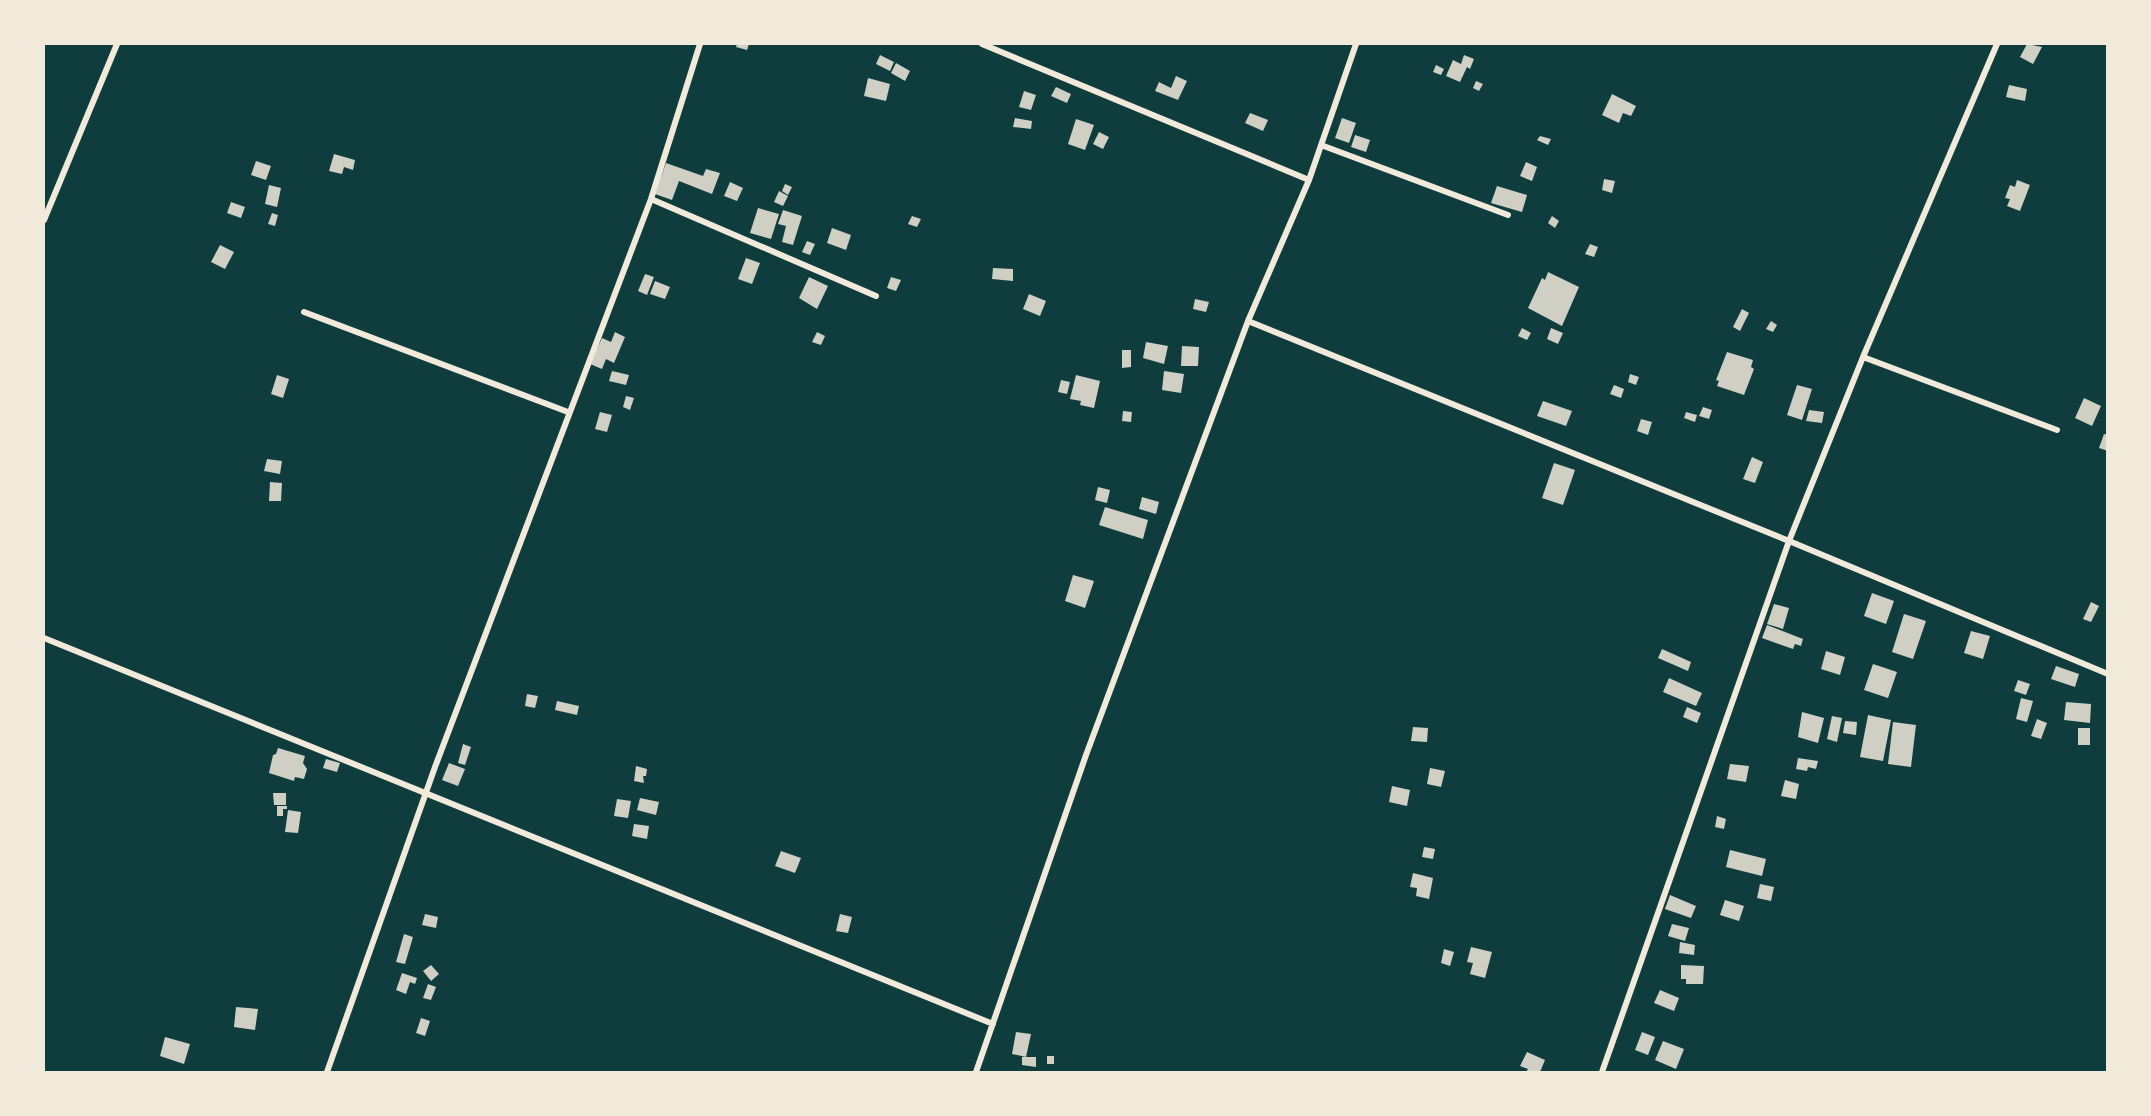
<svg xmlns="http://www.w3.org/2000/svg" width="2151" height="1116" viewBox="0 0 2151 1116" font-family="'Space Grotesk',sans-serif">
  <style>
    .building { fill: #cfcfc3 }
    .lines { fill: none; stroke-linecap: round; stroke-linejoin: round }
    .minor { stroke: #f1e9da; stroke-width: 6 }
  </style>
  <rect width="100%" height="100%" fill="#0f3d3e"/>
  <path class="building" d="M737,44H749L747,50L736,47Z
    M2027,44L2042,47L2033,64L2020,57Z
    M880,55L894,62L890,71L876,64Z
    M1464,55L1474,59L1470,69L1467,67L1460,82L1446,76L1453,60L1461,64Z
    M896,63L910,71L905,81L891,73Z
    M1436,65L1444,69L1441,75L1433,72Z
    M1176,76L1187,81L1178,100L1155,91L1159,82L1171,88Z
    M868,78L890,84L886,101L864,96Z
    M1476,81L1483,84L1479,91L1473,88Z
    M2009,85L2027,89L2025,101L2006,97Z
    M1056,87L1071,94L1067,103L1051,96Z
    M1024,91L1036,95L1031,110L1019,107Z
    M1612,94L1636,106L1631,116L1623,113L1619,123L1602,115Z
    M1250,113L1268,120L1263,131L1245,123Z
    M1015,118L1032,121L1031,129L1013,127Z
    M1342,118L1356,123L1349,143L1335,138Z
    M1076,119L1094,125L1085,150L1068,144Z
    M1099,132L1109,137L1103,149L1093,144Z
    M1355,135L1370,140L1366,152L1351,147Z
    M1540,136L1551,139L1548,145L1537,140Z
    M334,154L355,160L353,170L344,167L342,174L329,171Z
    M256,161L271,166L266,180L251,175Z
    M1526,162L1537,167L1532,181L1520,176Z
    M666,163L703,176L706,169L720,173L712,194L679,181L672,200L655,194Z
    M1604,179L1615,181L1612,193L1602,190Z
    M2017,180L2030,185L2020,211L2007,206L2010,199L2005,198L2010,185L2015,187Z
    M730,182L743,188L737,201L724,196Z
    M785,184L792,187L788,195L782,191Z
    M269,185L281,188L277,207L265,204Z
    M1497,186L1527,195L1522,212L1491,203Z
    M779,191L788,196L783,206L774,202Z
    M231,202L245,207L241,218L227,213Z
    M758,208L779,214L771,239L750,233Z
    M783,210L802,216L793,245L782,242L786,226L778,224Z
    M272,213L278,215L275,226L268,224Z
    M912,216L921,219L917,227L908,224Z
    M1552,216L1559,221L1555,228L1548,223Z
    M832,228L851,235L846,250L827,243Z
    M807,241L815,244L810,255L802,252Z
    M1590,244L1598,247L1594,257L1585,254Z
    M220,245L234,252L225,269L211,262Z
    M746,258L760,263L752,284L738,279Z
    M993,268L1013,269V281L992,279Z
    M1548,272L1579,287L1562,326L1528,308L1542,278L1545,280Z
    M645,274L654,277L647,295L638,291Z
    M809,277L828,286L817,309L799,298Z
    M891,277L901,280L896,291L887,288Z
    M655,281L670,287L665,299L650,294Z
    M1029,294L1046,301L1040,316L1023,309Z
    M1195,299L1209,302L1206,312L1193,309Z
    M1742,309L1749,313L1740,331L1733,327Z
    M1771,321L1777,325L1773,332L1766,329Z
    M1522,328L1531,333L1527,340L1518,336Z
    M1551,328L1563,333L1558,344L1547,339Z
    M615,332L625,337L614,363L606,359L602,369L590,364L602,338L611,342Z
    M817,332L825,336L821,345L812,342Z
    M1146,342L1168,346L1164,364L1143,358Z
    M1182,346L1199,347L1198,366H1181Z
    M1122,350H1131V367L1122,368Z
    M1727,352L1753,360L1751,367L1754,369L1744,395L1717,386L1719,381L1716,380Z
    M612,371L629,375L626,385L609,381Z
    M1164,371L1184,374L1181,393L1162,390Z
    M1630,374L1639,377L1636,385L1628,382Z
    M277,375L289,379L283,398L271,394Z
    M1076,375L1100,381L1094,408L1080,405L1081,401L1070,399Z
    M1061,380L1070,382L1067,394L1058,392Z
    M1614,385L1624,389L1621,398L1610,394Z
    M1797,385L1812,389L1802,420L1787,415Z
    M626,396L634,398L630,410L623,407Z
    M2084,398L2101,406L2092,426L2075,418Z
    M1543,401L1572,411L1566,426L1537,416Z
    M1703,407L1712,410L1709,419L1699,416Z
    M1809,410L1824,412L1822,423L1806,421Z
    M1123,411L1132,412L1131,422L1122,421Z
    M600,412L612,415L607,432L595,429Z
    M1686,412L1697,415L1695,422L1684,418Z
    M1641,419L1652,422L1648,435L1637,431Z
    M2104,434L2108,435V451L2099,448Z
    M1752,457L1763,462L1755,483L1743,479Z
    M267,459L282,461L280,474L264,471Z
    M1554,463L1575,470L1563,505L1542,498Z
    M270,482L282,483L281,501H269Z
    M1098,487L1110,490L1107,503L1095,500Z
    M1142,497L1159,502L1156,514L1139,509Z
    M1105,507L1148,520L1143,539L1099,525Z
    M1073,575L1094,581L1085,608L1065,601Z
    M1872,593L1894,601L1886,624L1864,616Z
    M2091,602L2099,606L2091,622L2083,619Z
    M1774,604L1789,608L1783,629L1767,624Z
    M1904,614L1926,621L1913,659L1892,652Z
    M1767,625L1803,639L1801,646L1795,644L1793,649L1762,638Z
    M1971,631L1990,636L1983,659L1964,653Z
    M1662,649L1691,662L1688,671L1658,658Z
    M1826,651L1845,657L1840,675L1821,669Z
    M1873,664L1897,672L1888,698L1864,690Z
    M2056,666L2079,674L2075,687L2051,679Z
    M1669,678L1702,693L1696,706L1663,692Z
    M2018,680L2030,684L2026,695L2014,691Z
    M527,694L538,696L535,708L525,706Z
    M2021,698L2033,701L2027,722L2016,719Z
    M557,701L579,706L577,715L555,710Z
    M2066,702L2091,704L2090,723L2064,720Z
    M1687,707L1701,713L1697,723L1683,717Z
    M1802,712L1824,718L1818,743L1798,737Z
    M1868,715L1891,720L1883,761L1860,757Z
    M1832,716L1842,718L1837,742L1827,739Z
    M2037,719L2047,723L2041,739L2031,736Z
    M1845,721L1857,722L1856,735L1843,733Z
    M1893,722L1916,725L1911,767L1888,764Z
    M1413,727L1428,728L1427,742L1411,741Z
    M2078,728H2090V745H2078Z
    M463,744L471,747L465,765L458,763Z
    M278,748L305,756L303,763L307,769L304,779L295,777L294,781L269,773L273,755L276,754Z
    M1798,758L1818,761L1816,769L1808,767L1807,771L1796,769Z
    M326,759L340,763L337,772L323,768Z
    M449,763L465,769L458,786L442,780Z
    M1730,764L1749,766L1746,782L1727,779Z
    M636,766L647,769L646,776H643L644,783L634,781Z
    M1430,768L1445,771L1441,787L1427,784Z
    M1785,780L1799,784L1796,799L1781,796Z
    M1392,786L1410,790L1407,806L1389,802Z
    M273,793H286V805H274Z
    M640,798L659,802L656,815L637,810Z
    M617,799L631,801L628,818L614,816Z
    M277,806H287V809H283V816H277Z
    M288,810L301,812L298,833L285,832Z
    M1717,816L1726,819L1724,829L1715,827Z
    M634,824L649,826L647,839L632,836Z
    M1424,847L1435,849L1433,859L1422,857Z
    M1730,850L1766,859L1762,876L1726,867Z
    M781,851L801,858L795,873L775,866Z
    M1413,873L1433,878L1429,899L1416,896L1417,888L1410,887Z
    M1760,884L1774,887L1771,901L1757,898Z
    M1670,895L1696,906L1691,918L1665,909Z
    M1725,900L1744,906L1739,921L1720,915Z
    M425,914L438,917L436,928L422,925Z
    M840,914L852,917L848,933L836,931Z
    M1672,924L1689,928L1685,941L1668,936Z
    M404,934L413,937L405,964L396,962Z
    M1680,942L1695,945L1694,955L1679,953Z
    M1471,947L1492,952L1485,978L1470,974L1473,963L1467,962Z
    M1444,949L1454,952L1450,966L1441,963Z
    M431,965L439,974L431,981L423,971Z
    M1681,965L1704,966L1703,984H1686V979H1681Z
    M402,973L417,978L415,984L410,982L406,994L396,990Z
    M428,984L436,987L431,1000L423,998Z
    M1660,990L1679,998L1674,1011L1654,1003Z
    M236,1007L258,1009L255,1030L234,1027Z
    M421,1018L430,1021L425,1036L416,1033Z
    M1016,1032L1031,1034L1026,1057L1012,1054Z
    M1642,1032L1655,1037L1648,1055L1635,1050Z
    M165,1037L190,1044L184,1064L160,1056Z
    M1663,1041L1684,1049L1676,1069L1655,1060Z
    M1527,1052L1545,1060L1540,1072H1526L1528,1069L1520,1066Z
    M1047,1056H1054V1064H1047Z
    M1022,1057H1036V1067L1022,1065Z"/>
  <g class="lines">
    <path class="minor" d="M982,44L1309,180
      M1321,145L1508,215
      M651,199L876,296
      M44,220L117,44
      M304,312L568,412
      M1248,321L1789,541L2108,674
      M1863,357L2057,430
      M44,638L993,1024
      M327,1072L435,767L651,199L700,44
      M976,1072L1086,755L1248,321L1309,180L1356,44
      M1602,1072L1789,541L1863,357L1997,44"/>
  </g>
  <rect width="2151" height="1116" fill="none" stroke="#f1e9da" stroke-width="90"/>
</svg>
